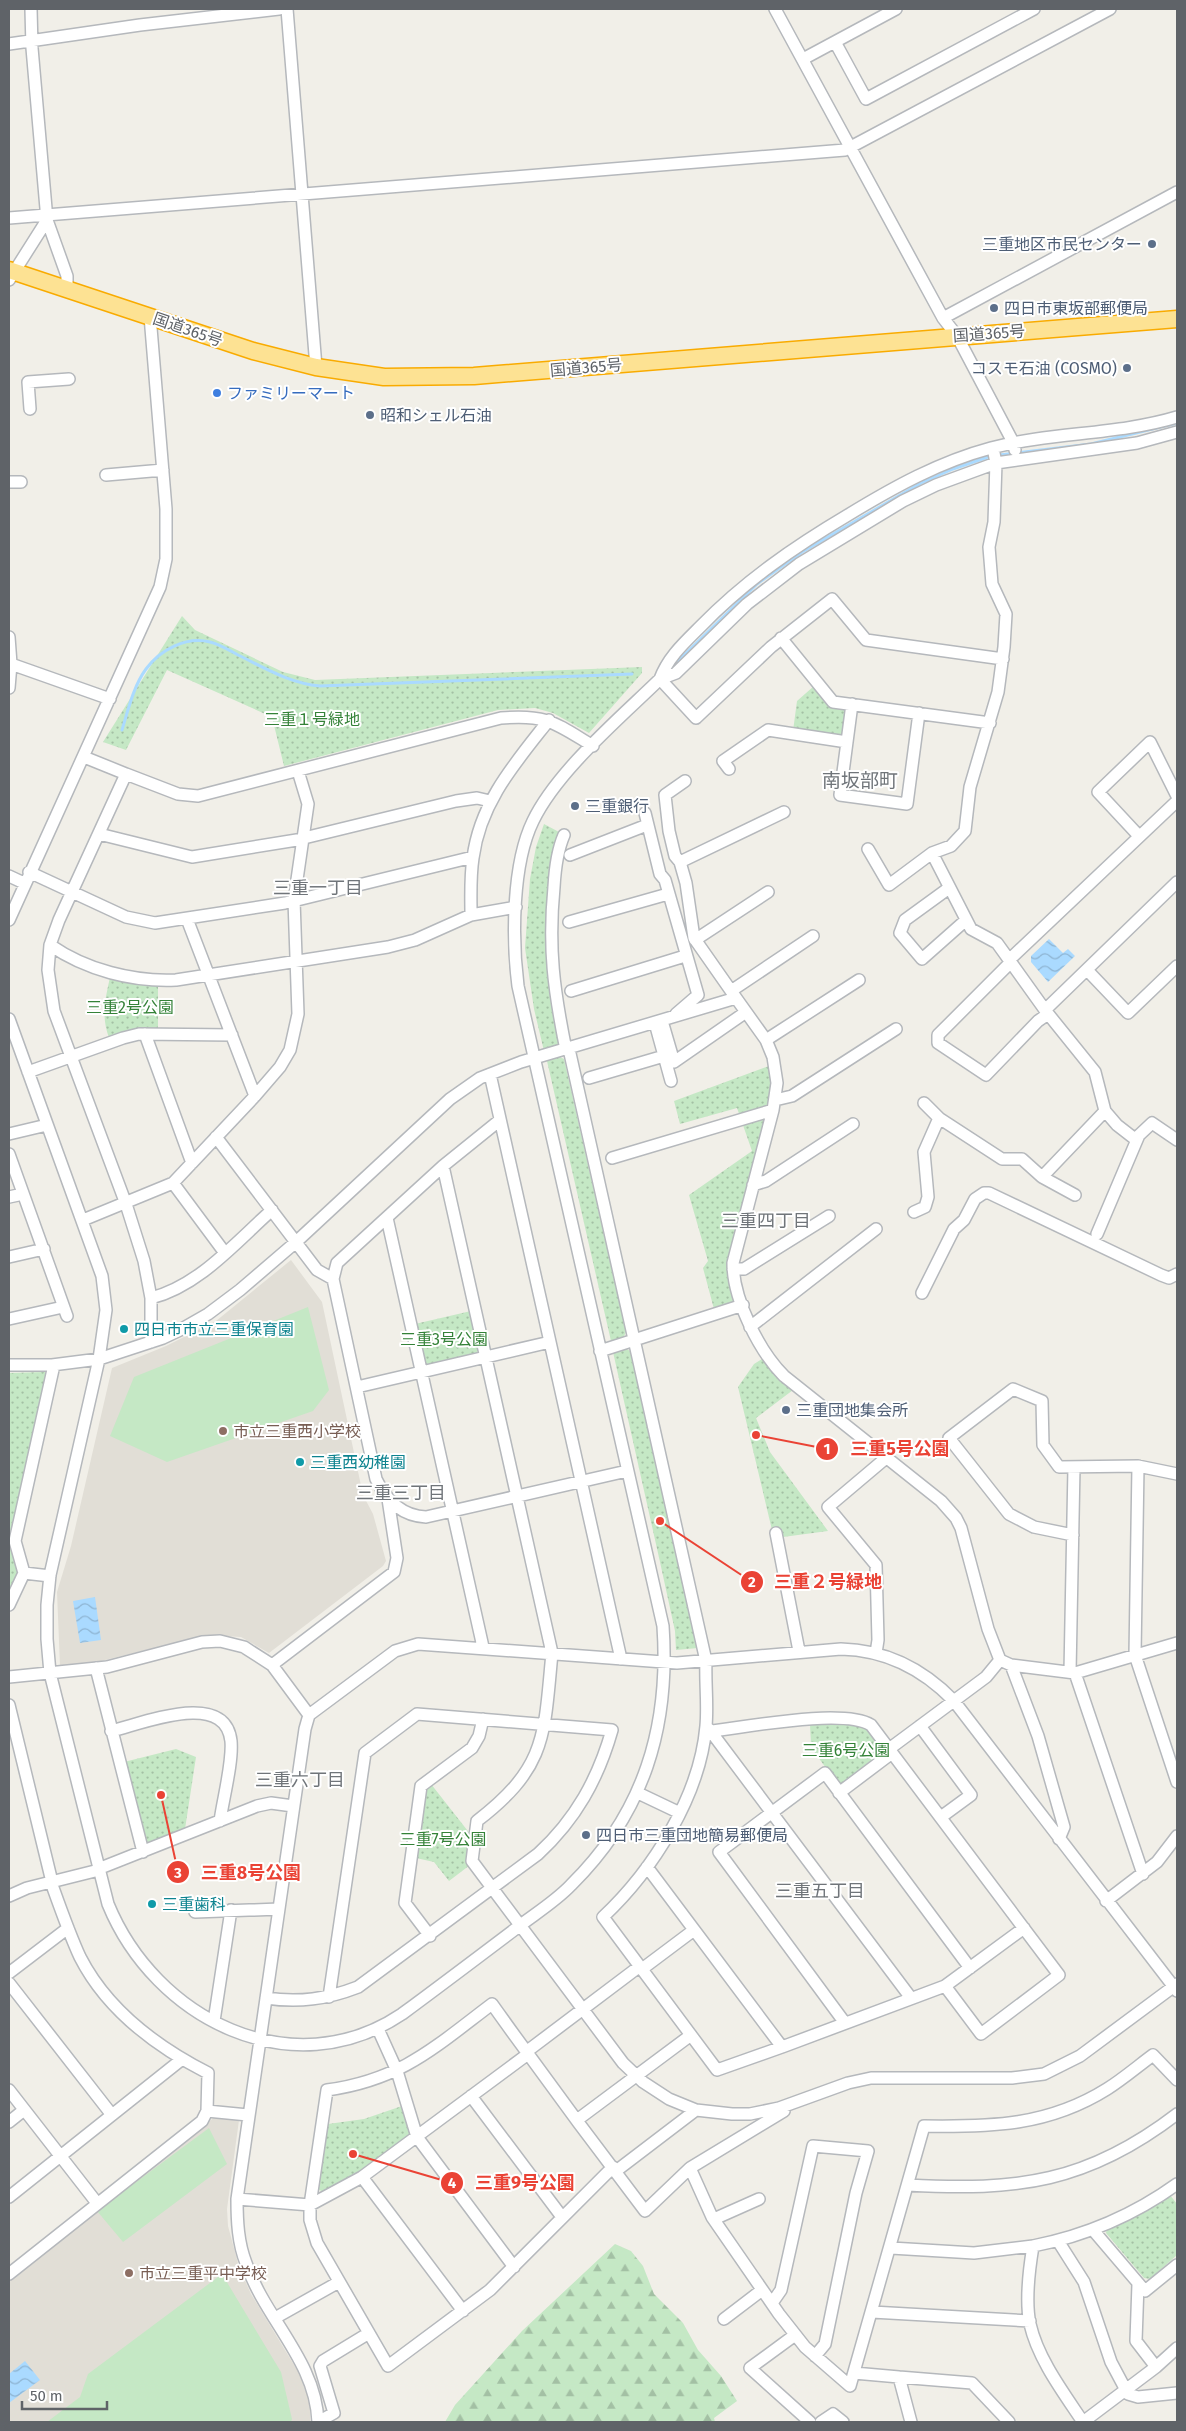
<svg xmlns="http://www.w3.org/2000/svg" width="1186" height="2431" viewBox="0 0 1186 2431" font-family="'Fira Sans','Noto Sans JP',sans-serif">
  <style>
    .education { fill: #e1ded6 }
    .forest { fill: url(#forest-firs) }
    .park { fill: url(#park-dots) }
    .garden { fill: #c5e8c5 }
    .water { fill: url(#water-waves) }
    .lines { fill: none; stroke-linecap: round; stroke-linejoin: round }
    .stream { stroke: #aadaff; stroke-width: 3 }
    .minor-casing { stroke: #b5b8bc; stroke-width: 14 }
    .highway-casing { stroke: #f9ab00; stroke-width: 19 }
    .minor { stroke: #fff; stroke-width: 11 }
    .highway { stroke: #fde293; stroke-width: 16 }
    .service-dot { fill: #5c6f8a; stroke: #fff; stroke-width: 2 }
    .shop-dot { fill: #3f7fe0; stroke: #fff; stroke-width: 2 }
    .culture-dot { fill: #0f9aa8; stroke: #fff; stroke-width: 2 }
    .education-dot { fill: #8d6e63; stroke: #fff; stroke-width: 2 }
    .labels { text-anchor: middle; stroke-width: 4; stroke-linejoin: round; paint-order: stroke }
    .service-label { font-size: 16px; fill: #4e5e75; stroke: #fff; text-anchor: start }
    .street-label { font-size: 16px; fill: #5f6368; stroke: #fff }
    .shop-label { font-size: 16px; fill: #366cbe; stroke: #fff; text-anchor: start }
    .park-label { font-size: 16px; fill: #348238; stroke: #fff }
    .culture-label { font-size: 16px; fill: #0d838f; stroke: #fff; text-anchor: start }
    .education-label { font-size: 16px; fill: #785e54; stroke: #fff; text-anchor: start }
    .neighbourhood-label { font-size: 18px; fill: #70757a; stroke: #fff }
    .quarter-label { font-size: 19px; fill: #70757a; stroke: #fff }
    .leader { fill: none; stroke: #ea4335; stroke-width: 2 }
    .callout-dot { fill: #ea4335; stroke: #fff; stroke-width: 2 }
    .mark-label { font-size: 15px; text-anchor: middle; font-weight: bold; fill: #fff }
    .callout-label { font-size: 18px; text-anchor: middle; font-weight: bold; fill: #ea4335; stroke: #fff; stroke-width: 4; stroke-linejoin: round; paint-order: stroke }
  </style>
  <defs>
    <pattern id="forest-firs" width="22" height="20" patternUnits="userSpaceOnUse" patternTransform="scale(1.25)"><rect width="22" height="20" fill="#c5e8c5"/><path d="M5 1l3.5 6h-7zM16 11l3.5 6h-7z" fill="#a3c0a4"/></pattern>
    <pattern id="park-dots" width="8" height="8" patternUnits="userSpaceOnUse" patternTransform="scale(1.25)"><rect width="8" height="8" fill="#c5e8c5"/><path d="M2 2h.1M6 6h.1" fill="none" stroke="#a3c0a4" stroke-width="1.8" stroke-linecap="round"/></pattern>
    <pattern id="water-waves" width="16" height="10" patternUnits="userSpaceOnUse" patternTransform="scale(1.25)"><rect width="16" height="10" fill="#aadaff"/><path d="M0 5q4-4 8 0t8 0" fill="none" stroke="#8eb4d2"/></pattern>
  </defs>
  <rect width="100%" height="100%" fill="#f1efe8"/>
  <path class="education" d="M291,1260L322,1302L363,1495L373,1514L386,1561L383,1566L269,1653L241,1637L206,1635L97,1662L60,1666L57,1592L71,1546L112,1368L166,1346L216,1321Z
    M216,2116L239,2120L227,2209L228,2226L239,2267L251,2294L305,2383L310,2402V2422H9V2280Z"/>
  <path class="forest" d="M615,2244L631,2251L643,2266L654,2294L683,2323L698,2350L721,2376L737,2401L714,2418L715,2422H445L455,2405L522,2331Z"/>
  <path class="park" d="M182,616L195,630L283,672L315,680L642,667V673L589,733L553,713L535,708L498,710L284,766L272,717L167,670L126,750L103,742Z
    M814,686L846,709L841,737L793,731L797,701Z
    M544,824L559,832L556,843L547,911V966L560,1041L557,1046L544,1051L534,1009L525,948L530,879L536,847Z
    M110,977L158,985V1030L109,1038C101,1015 105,1001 110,977Z
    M560,1057L564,1059L626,1332L623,1338L611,1341L547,1061Z
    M769,1066L771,1092L748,1192L727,1264L736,1300L714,1309L703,1268L708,1261L689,1195L752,1151L737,1108L680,1124L674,1101Z
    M471,1311L479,1348L476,1354L427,1365L424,1363L415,1324Z
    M625,1348L630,1351L698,1648L676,1650L675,1631L660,1562L613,1352Z
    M762,1359L793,1390L756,1418L770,1452L828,1531L783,1537L781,1532L772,1530L738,1387L754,1364Z
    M45,1372L47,1376L14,1522L20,1573L9,1597V1373Z
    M838,1723L866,1728L883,1749V1755L844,1785L837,1783L815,1753L811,1744L810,1725Z
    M176,1749L196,1757L185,1829L149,1844L144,1841L124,1762Z
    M431,1784L471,1835L470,1865L449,1881L434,1862L416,1858L426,1788Z
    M402,2106L411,2131L408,2136L358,2173L323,2192L318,2189L328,2124L364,2119Z
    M1170,2195L1177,2204V2255L1150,2279L1144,2278L1106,2233L1107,2228Z"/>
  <path class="garden" d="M308,1307L329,1390L313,1411L167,1462L110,1436L134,1377Z
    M209,2128L227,2164L123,2242L97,2211Z
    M222,2274L281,2372L292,2419L291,2422H47L80,2397L88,2374Z"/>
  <path class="water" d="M1049,939L1063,953L1068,949L1075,956L1048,982L1031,962V956Z
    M95,1597L101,1640L80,1643L73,1601Z
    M25,2361L40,2380L9,2403V2374Z"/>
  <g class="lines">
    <path class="stream" d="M673,666L757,584L802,552L921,483L953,469L991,456L1091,444L1177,423
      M122,730C128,710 134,685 146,669C160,650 186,636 210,642C219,644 229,650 238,655C265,668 289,683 320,686L632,674"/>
    <g class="minor-casing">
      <path id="minor" d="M287,9L316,367
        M775,9L943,318L957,336L1014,444L1015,450
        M835,42L866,99L1034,9
        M9,44L140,25L279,9
        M803,59L896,9
        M9,218L845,150L1110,9
        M47,220L67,276V289
        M9,280L47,220L32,48L31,9
        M943,318L1177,192
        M30,409L28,382L69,379
        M993,448L996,463L994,522L989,547L992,584L1006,614L1004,647L998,692L970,787L965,831L951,846L932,853L971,929L997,943L1045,1010L1095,1072L1105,1111L1117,1125L1135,1139L1152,1123L1177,1140
        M106,475L163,470
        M9,482H21
        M9,637L11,664L9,688
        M781,638L833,702L990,723
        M11,664L110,699
        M660,679C668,657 685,642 701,626C745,581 794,547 848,515C894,487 939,462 991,448C1052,432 1117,435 1177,417
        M660,679L696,718L771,647L832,599L866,640L1003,659
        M852,704L840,795L907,804L919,713
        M84,757L126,774
        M729,769L723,761L768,730L847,742
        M685,781L665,795L669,831L675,856L680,862L686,883L694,938L736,998
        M645,813L660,874L665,880L698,995L676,1014
        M99,834L192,857L303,839
        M564,835C557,851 555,869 554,887C548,948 554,991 566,1050
        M1139,836L1098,792L1150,742L1177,796
        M304,838L456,801L477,798L490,801
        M868,849L889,885L932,853
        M570,855L647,825
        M680,862L784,812
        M29,872L126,917L155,923L285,903L473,857
        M9,876L24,883
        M949,888L905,920L900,933L922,959L966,920
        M471,915C471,896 470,877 473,858C480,802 516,762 549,720
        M187,919L255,1096
        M9,920L160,587L166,559V509L150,316
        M569,922L668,894
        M695,940L768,892
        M50,945C86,970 133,982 176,980L388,947L415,940L471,915L516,907
        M1010,959L1177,801
        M1011,962L938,1035V1043L986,1075L1038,1021L1048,1014
        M1087,970L1128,1013L1177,966
        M571,991L685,956
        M731,991L813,936
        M1045,1010L1177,882
        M9,1019L102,1276L106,1310L99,1359L50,1575L47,1605V1639L50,1673L108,1904C155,2019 292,2088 402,2014C440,1986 477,1958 514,1930C533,1915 555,1902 571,1885C644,1813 670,1727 663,1626L518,986C512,939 512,864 533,821C557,771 620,718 660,679L676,673L747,604L799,564L903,501L936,485L996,463L1137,443L1177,432
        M662,1021L674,1062L746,1012
        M655,1023L671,1081
        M145,1034L192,1163
        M766,1040L859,980
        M569,1049L706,1661C705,1683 708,1704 706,1726C700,1796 653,1870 603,1917L717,2070L782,2047
        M28,1072L123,1038L139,1034L232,1035
        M490,1074L621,1659
        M589,1078L664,1056
        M775,1100L792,1096L896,1029
        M924,1103L939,1118
        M500,1120L443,1166L337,1263L333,1279L376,1479C386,1500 402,1516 426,1517L627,1471
        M9,1134L47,1125
        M216,1137L317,1270L333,1279
        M9,1154L67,1316
        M612,1158L773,1110
        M443,1166L552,1653C544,1736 547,1767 477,1821L472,1861L623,2063L643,2082L669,2099L696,2110L732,2114H750L779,2108L848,2083L871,2078H1012L1044,2074L1080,2056L1177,1984
        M173,1183L225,1253
        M753,1185L766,1181L853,1124
        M1075,1195L1042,1177L1105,1111
        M9,1197L23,1194
        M914,1212L925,1207L928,1197L924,1152L939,1118L1002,1159H1022L1042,1177
        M387,1218L483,1647
        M83,1220L173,1183L255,1096L280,1067L290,1050L298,1014L294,900L308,804L298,771
        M1097,1234L1139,1135
        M9,1257L44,1249
        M733,1269H744L829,1216
        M922,1293L954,1229L964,1220L975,1199L984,1193H989L1161,1275L1169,1278L1177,1274
        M151,1298C199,1286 236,1242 272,1210
        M9,1319L63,1307
        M750,1327L876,1229
        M151,1342V1298L144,1261L126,1204L54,1011L48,970L50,945L59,920L126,774L178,794L198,796L501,718C547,714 555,723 593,746
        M600,1351L743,1305
        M9,1365H52L99,1359L163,1338L180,1330L208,1314L240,1290L296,1242L450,1099L480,1078L521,1062L736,998L766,1040L773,1057L777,1083L773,1110L733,1263C733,1299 759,1351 784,1376L941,1501L956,1518L961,1528L988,1629L1000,1660L1011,1665L1075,1673L1177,1643
        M357,1387L550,1342
        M1138,1466L1135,1655L1177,1782
        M776,1533L799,1651
        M1073,1535L1034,1527L1009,1514L949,1438L1013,1389L1042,1401L1043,1445L1059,1467L1138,1466L1177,1474
        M24,1573L50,1576
        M9,1605L24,1573L15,1541L54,1365
        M876,1653L878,1640L876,1565L828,1507L886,1458
        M272,1665L394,1572L397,1558L388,1499
        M1011,1665L1038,1736L1064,1827L1059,1839
        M96,1668L143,1852
        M1070,1672L1074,1467
        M1075,1673L1143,1874
        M9,1677L107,1667L202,1642L220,1641L244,1647L272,1665L309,1715
        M9,1705L52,1882
        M920,1726L971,1795L941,1817
        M709,1729L911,1998
        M111,1731C142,1724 225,1689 231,1741C233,1762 223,1799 220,1821
        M712,1731C747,1727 843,1708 871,1725L1059,1975L981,2034L945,1986
        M889,1749L986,1677L1000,1660
        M638,1793L680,1813
        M839,1793L892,1753
        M647,1867L782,2047L945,1986L1024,1928
        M98,1869L257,1806L271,1803L293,1806
        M9,1896L27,1888L99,1870
        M1106,1901L1157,1862L1177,1836
        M195,1912L279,1909
        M430,1936L405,1903L421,1786L472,1748L479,1736L483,1719
        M642,1969L694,1930
        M9,1973L68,1928
        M9,1983L112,2115
        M266,1998C299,2003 327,1999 358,1987L538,1854C576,1819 598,1779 612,1730L417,1714L365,1753L329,1997
        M214,2021L231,1910
        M845,2023L719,1852L825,1773L970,1968
        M378,2029L397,2071L417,2137L514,2267
        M526,2052L640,1966
        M9,2090L97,2203
        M471,2096L562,2217
        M207,2111L248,2115
        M784,2111L690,2168L712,2217L779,2314L805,2347L850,2386L924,2126C991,2127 1048,2126 1107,2089C1123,2079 1138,2066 1153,2055L1177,2080
        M577,2120L691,2035
        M9,2122L24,2110
        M613,2167L490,2290L388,2366L317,2243L310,2220V2205L327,2090C401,2080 435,2047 492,2004C542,2074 593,2143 645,2211L690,2168
        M616,2171L696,2110
        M362,2177L463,2311
        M908,2185C1017,2191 1087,2183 1177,2114
        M9,2197L181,2060
        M237,2199L310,2205L362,2177L528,2054
        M714,2219L759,2199
        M1093,2230L1145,2291L1177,2265
        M1058,2241L1084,2282L1111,2362L1128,2394L1138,2397L1177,2393
        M891,2248L974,2253L1033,2246
        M9,2274L202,2121L207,2111L208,2073C157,2047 107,2010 80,1957C69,1933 60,1907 51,1882
        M1138,2284L1136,2341L1156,2367L1177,2348
        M772,2303L781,2290L813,2146L868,2151L856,2193L825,2344L815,2356
        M872,2312L1030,2321
        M275,2318L339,2282
        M724,2319L762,2290
        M795,2335L750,2368L810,2422
        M854,2373L899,2377L911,2422
        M899,2377L972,2383L1009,2422
        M318,2422C316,2361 265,2319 246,2263C238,2243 237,2221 237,2199L305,1729L309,1715L395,1651L418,1644L677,1663L841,1649C886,1650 923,1669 954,1701L1177,1991
        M318,2422L334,2413L320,2366L323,2361L369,2333
        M821,2422L833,2414L843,2422
        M1083,2422C1063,2392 1038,2359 1030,2324C1025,2300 1029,2270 1033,2246C1084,2236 1134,2215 1177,2184
        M1083,2422L1156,2367"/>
    </g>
    <g class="highway-casing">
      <path id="highway" d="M9,270L253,351L316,367L384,377L474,376L1177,319"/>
    </g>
    <use href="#minor" class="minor"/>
    <use href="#highway" class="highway"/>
  </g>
  <g class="service-dot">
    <circle cx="1152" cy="244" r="5"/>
    <circle cx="994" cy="308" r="5"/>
    <circle cx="1127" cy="368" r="5"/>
    <circle cx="370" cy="415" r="5"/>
    <circle cx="575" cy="806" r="5"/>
    <circle cx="786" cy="1410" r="5"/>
    <circle cx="586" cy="1835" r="5"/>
  </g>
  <circle class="shop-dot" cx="217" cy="393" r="5"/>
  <g class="culture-dot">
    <circle cx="124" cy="1329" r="5"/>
    <circle cx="300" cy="1462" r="5"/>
    <circle cx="152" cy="1904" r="5"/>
  </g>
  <g class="education-dot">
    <circle cx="223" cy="1431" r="5"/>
    <circle cx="129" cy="2273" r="5"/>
  </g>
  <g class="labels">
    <g class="service-label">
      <text x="1142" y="250" text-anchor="end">三重地区市民センター</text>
      <text x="1004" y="314">四日市東坂部郵便局</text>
      <text x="1117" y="374" text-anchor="end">コスモ石油 (COSMO)</text>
      <text x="380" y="421">昭和シェル石油</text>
      <text x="585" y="812">三重銀行</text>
      <text x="796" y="1416">三重団地集会所</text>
      <text x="596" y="1841">四日市三重団地簡易郵便局</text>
    </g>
    <g class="street-label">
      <text transform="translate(188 329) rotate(19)" y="6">国道365号</text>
      <text transform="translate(989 333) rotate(-4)" y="6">国道365号</text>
      <text transform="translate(586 367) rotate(-5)" y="6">国道365号</text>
    </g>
    <g class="shop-label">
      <text x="227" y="399">ファミリーマート</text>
    </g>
    <g class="park-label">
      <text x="312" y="725">三重１号緑地</text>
      <text x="130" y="1013">三重2号公園</text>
      <text x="444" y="1345">三重3号公園</text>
      <text x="846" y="1756">三重6号公園</text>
      <text x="443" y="1845">三重7号公園</text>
    </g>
    <g class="culture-label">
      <text x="134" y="1335">四日市市立三重保育園</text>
      <text x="310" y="1468">三重西幼稚園</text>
      <text x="162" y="1910">三重歯科</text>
    </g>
    <g class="education-label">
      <text x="233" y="1437">市立三重西小学校</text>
      <text x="139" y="2279">市立三重平中学校</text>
    </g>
    <g class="neighbourhood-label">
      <text x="318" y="894">三重一丁目</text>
      <text x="766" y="1227">三重四丁目</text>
      <text x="401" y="1499">三重三丁目</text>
      <text x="300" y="1786">三重六丁目</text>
      <text x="820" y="1897">三重五丁目</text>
    </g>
    <g class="quarter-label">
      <text x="860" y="787">南坂部町</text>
    </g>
  </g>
  <path class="leader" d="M756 1435L827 1449M660 1521L752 1582M161 1795L178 1872M353 2154L452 2183"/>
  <g class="callout-dot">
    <circle cx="756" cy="1435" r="5"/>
    <circle cx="660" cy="1521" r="5"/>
    <circle cx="161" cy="1795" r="5"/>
    <circle cx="353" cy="2154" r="5"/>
    <circle cx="827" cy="1449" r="12"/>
    <circle cx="752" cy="1582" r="12"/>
    <circle cx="178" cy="1872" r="12"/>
    <circle cx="452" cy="2183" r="12"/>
  </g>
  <g class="mark-label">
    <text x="827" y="1454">1</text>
    <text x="752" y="1587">2</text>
    <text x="178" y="1878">3</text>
    <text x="452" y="2188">4</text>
  </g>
  <g class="callout-label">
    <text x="900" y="1455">三重5号公園</text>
    <text x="828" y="1588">三重２号緑地</text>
    <text x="251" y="1879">三重8号公園</text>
    <text x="525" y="2189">三重9号公園</text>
  </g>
  <rect width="1186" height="2431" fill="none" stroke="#5f6368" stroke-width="20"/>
  <path d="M22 2401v8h85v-8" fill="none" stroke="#5f6368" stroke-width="2.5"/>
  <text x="30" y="2401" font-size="15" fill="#5f6368" stroke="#ffffff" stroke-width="4" paint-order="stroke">50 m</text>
</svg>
